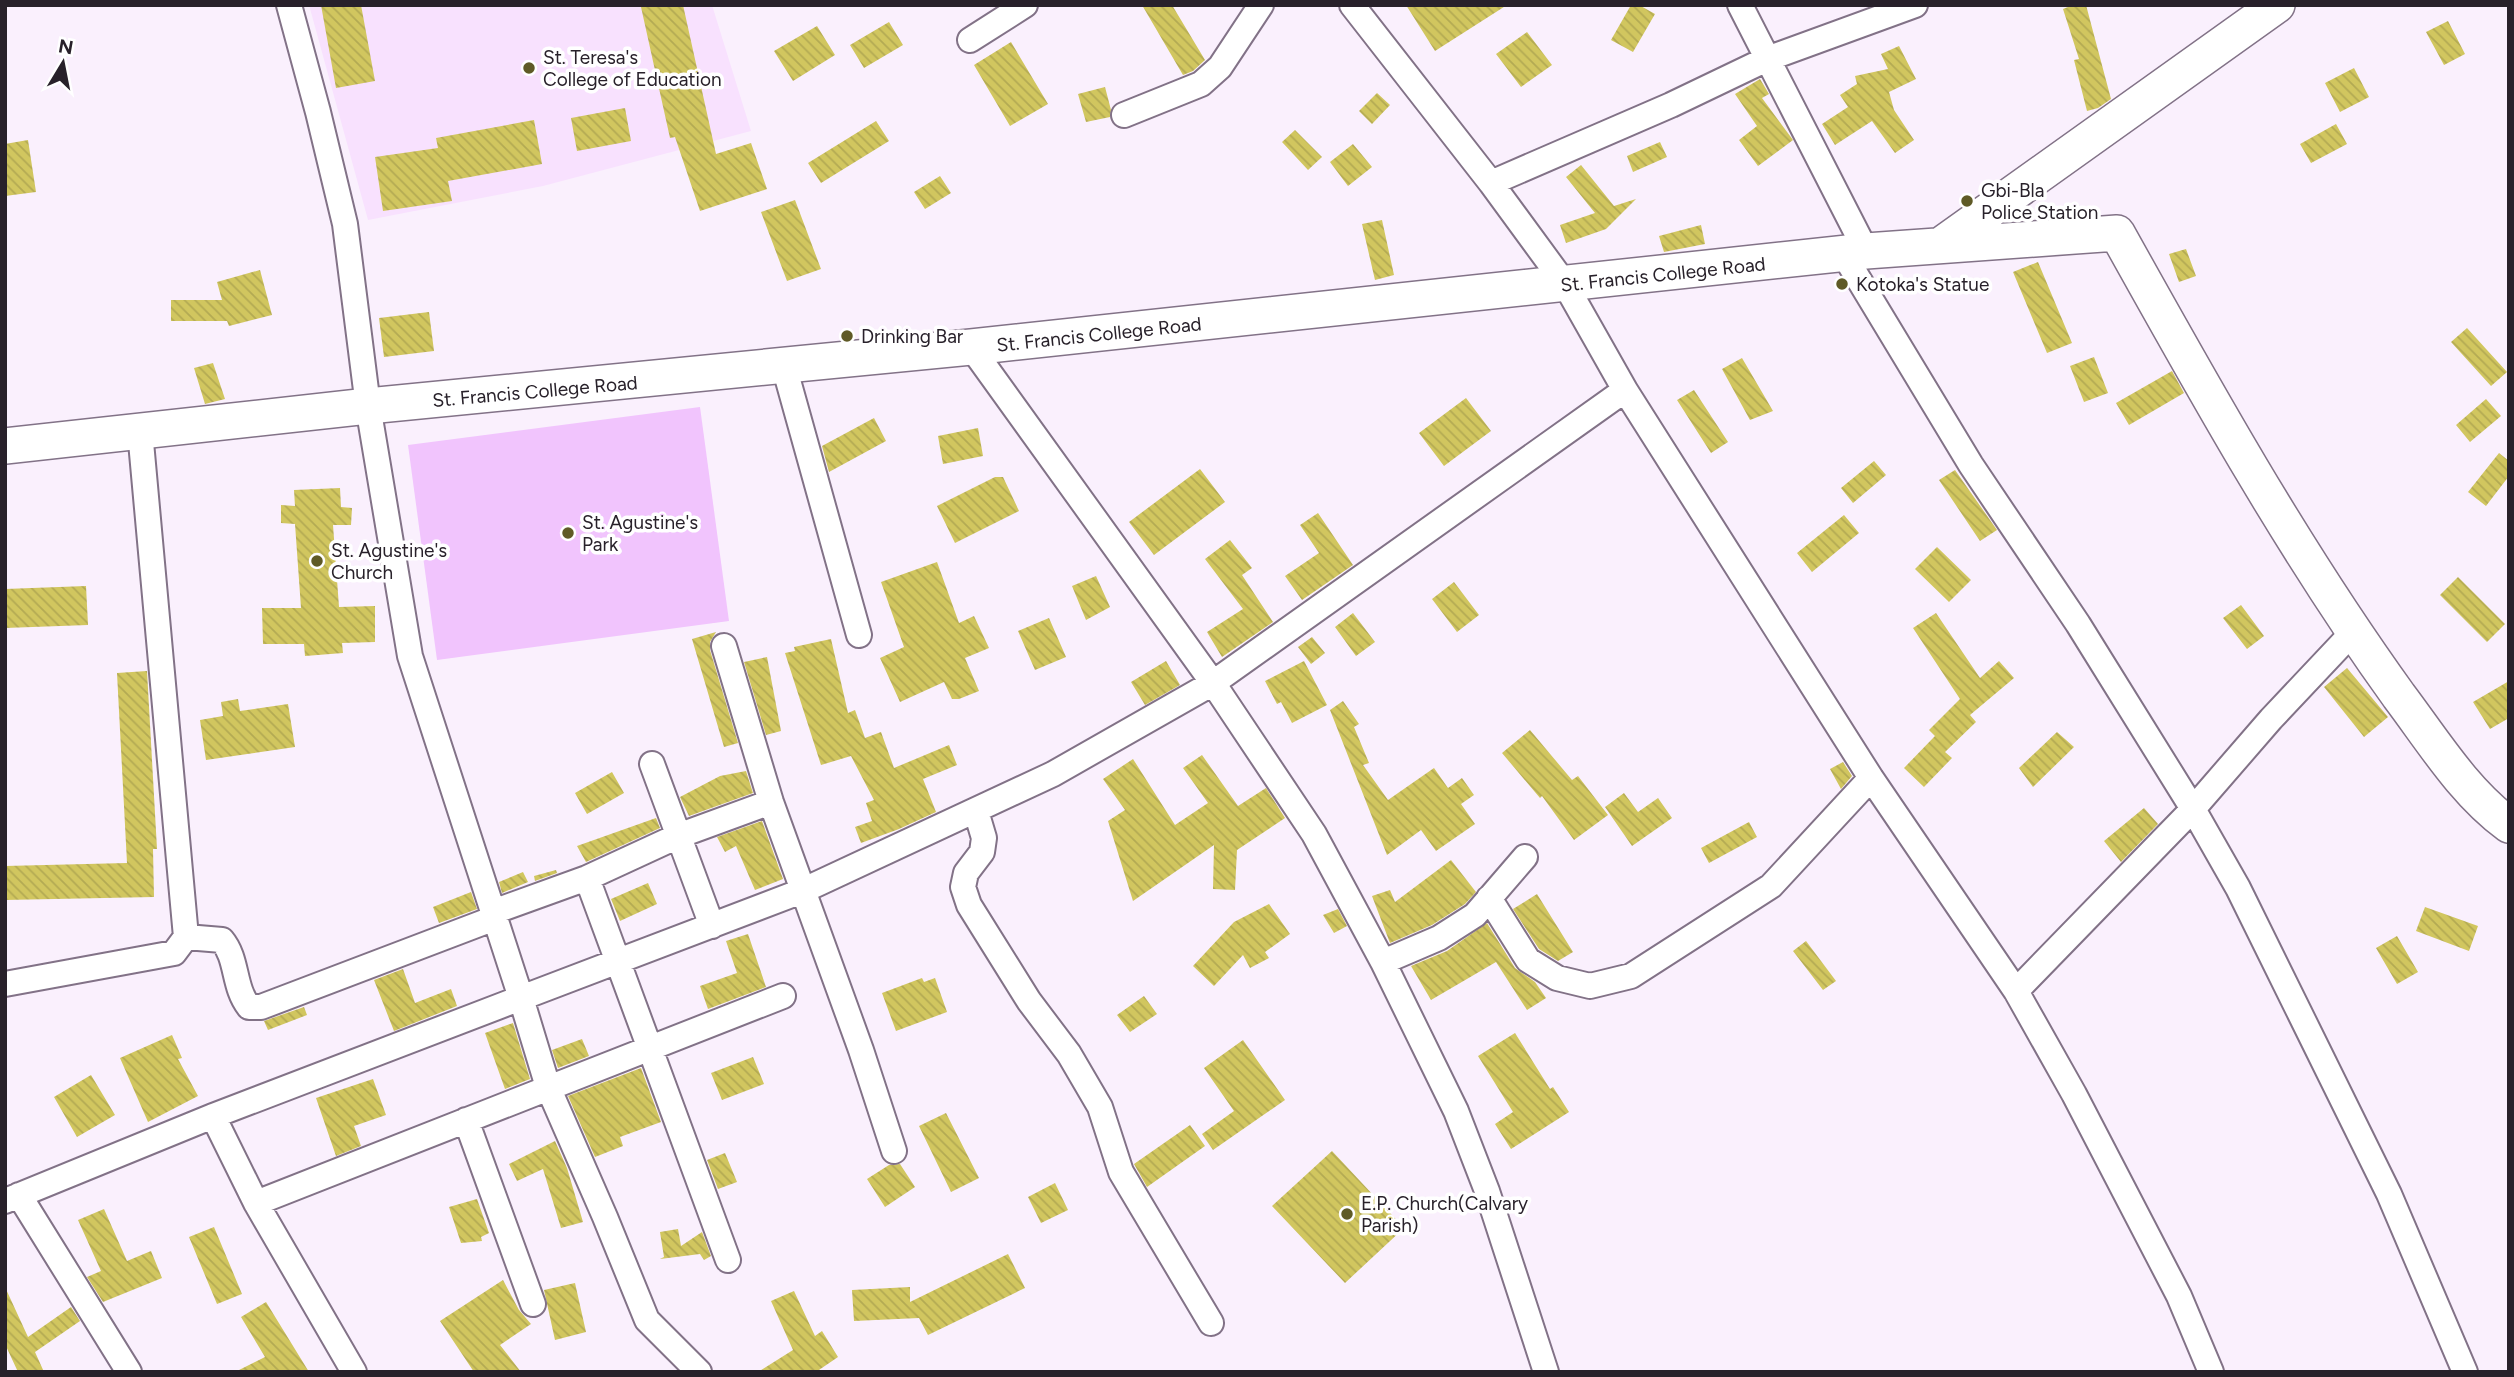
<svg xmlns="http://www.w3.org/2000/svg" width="2514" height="1377" viewBox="0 0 2514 1377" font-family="Figtree,sans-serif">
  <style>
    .built { fill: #f8e1fe }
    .pitch { fill: #f1c4fd }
    .building { fill: url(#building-back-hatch) }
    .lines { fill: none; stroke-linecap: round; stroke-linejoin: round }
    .street-casing { stroke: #827287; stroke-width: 28 }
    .secondary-casing { stroke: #827287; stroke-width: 38 }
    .street { stroke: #fff; stroke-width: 24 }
    .secondary { stroke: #fff; stroke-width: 35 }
    .poi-dot { fill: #5f5a26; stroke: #fff; stroke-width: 2.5 }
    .labels { text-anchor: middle; stroke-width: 7; stroke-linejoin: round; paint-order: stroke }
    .poi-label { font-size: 19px; fill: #28212a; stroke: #fff; text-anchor: start }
    .street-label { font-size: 19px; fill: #28212a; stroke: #fff }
  </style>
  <defs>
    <pattern id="building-back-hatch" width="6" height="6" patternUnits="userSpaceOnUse" patternTransform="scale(1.75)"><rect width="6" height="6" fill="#d1c65f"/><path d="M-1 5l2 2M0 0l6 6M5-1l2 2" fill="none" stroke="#b3aa53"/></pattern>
  </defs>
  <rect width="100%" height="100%" fill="#faf0fd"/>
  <path class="built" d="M309,5H712L751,131L543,186L368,220Z"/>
  <path class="pitch" d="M700,407L729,621L437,660L408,445Z"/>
  <path class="building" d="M321,5H361L375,81L336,88Z
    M652,5H683L716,154L751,143L767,189L700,211L675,137L670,138L641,7Z
    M1142,5H1172L1205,60L1193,71L1183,75Z
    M1406,5H1507L1435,51Z
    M1631,5H1639L1655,14L1633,52L1611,40Z
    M2073,5H2086L2111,99L2098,108L2087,111L2074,60L2079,59L2063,9Z
    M2448,21L2465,54L2444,65L2426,32Z
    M889,22L903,45L864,68L850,45Z
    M817,26L835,55L793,81L774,51Z
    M1527,32L1552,65L1521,87L1496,54Z
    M1011,42L1048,104L1010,126L974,65Z
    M1899,46L1916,79L1889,92L1894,110L1914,140L1895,153L1872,121L1835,145L1822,124L1848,107L1840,95L1857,84L1855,76L1888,69L1881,54Z
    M2354,68L2369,97L2340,112L2325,83Z
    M1760,79L1769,94L1762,98L1793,140L1758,166L1739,140L1757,126L1735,94Z
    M1105,87L1111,110L1110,117L1086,122L1078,94Z
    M1377,93L1390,105L1372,124L1359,111Z
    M625,108L631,141L577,151L571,118Z
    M534,120L542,164L448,181L452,201L383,211L375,157L438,148L436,138Z
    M876,121L889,141L821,183L808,163Z
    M2336,124L2347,144L2311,163L2300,144Z
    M1295,130L1322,157L1308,170L1282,142Z
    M28,140L36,192L5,196V144Z
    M1660,142L1667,157L1633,172L1627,156Z
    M1353,144L1372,167L1348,186L1330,162Z
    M1581,165L1614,206L1636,199L1606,229L1566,243L1560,225L1595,213L1566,177Z
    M940,176L951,193L925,209L914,192Z
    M795,200L821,269L787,281L761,212Z
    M1382,220L1394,275L1375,280L1362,224Z
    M1701,225L1705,244L1664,252L1659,236Z
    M2186,249L2196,276L2179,282L2169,254Z
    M2038,262L2072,343L2047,353L2013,272Z
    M260,270L272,315L229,326L227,321H171V300H222L217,282Z
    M429,312L434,351L384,357L379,318Z
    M2467,328L2507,372L2491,386L2451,342Z
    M2094,357L2108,393L2084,402L2070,366Z
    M1742,358L1773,411L1750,420L1722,369Z
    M213,363L225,399L205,404L194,368Z
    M2172,371L2184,393L2129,425L2116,403Z
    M1694,390L1728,442L1711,453L1677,400Z
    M1466,398L1491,431L1444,466L1419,433Z
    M2486,399L2501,416L2470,442L2456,425Z
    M874,418L886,441L829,472L822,446Z
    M978,428L983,456L943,464L938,436Z
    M2499,453L2509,461V476L2486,506L2468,492Z
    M1874,461L1886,475L1853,503L1841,488Z
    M1200,469L1225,502L1154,555L1129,522Z
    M1955,470L1997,530L1980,541L1939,480Z
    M995,477H1003L1019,511L955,543L937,506Z
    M340,488L341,507L352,508L351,525H333L339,607L375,606V642L342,643L343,653L305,656L304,644H263L262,608H301L295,524L281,523V505L295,506L294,490Z
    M1318,513L1353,565L1302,600L1285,576L1319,553L1300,525Z
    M1844,515L1859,533L1812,572L1797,553Z
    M1230,540L1252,568L1242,575L1273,622L1222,657L1207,632L1243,609L1205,559Z
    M1937,547L1971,580L1949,602L1915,569Z
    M937,562L959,623L974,616L989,648L965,658L979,691L959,699H952L944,682L900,702L880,658L904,647L881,582Z
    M1096,576L1110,607L1086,620L1072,586Z
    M2458,577L2505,624L2487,642L2440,595Z
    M1454,582L1479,615L1457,632L1432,599Z
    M86,586L88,625L5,628V589Z
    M2241,605L2264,636L2247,649L2223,618Z
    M1353,613L1375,642L1356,656L1335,627Z
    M1936,613L1980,678L1999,661L2014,678L1970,715L1976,722L1945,752L1952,758L1924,787L1904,768L1935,736L1929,730L1960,699L1913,628Z
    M1049,618L1066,657L1035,670L1018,631Z
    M716,632L710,642V650L738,743L724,747L692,639Z
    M1312,637L1325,653L1311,664L1298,647Z
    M831,639L848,713L855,710L865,738L881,732L894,768L949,745L957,765L923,779L936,812L899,829L861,843L855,827L872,821L866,803L874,800L851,756L821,765L785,653L795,651L794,647Z
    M767,657L781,731L766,735L744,662Z
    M1166,661L1180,685L1145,705L1131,682Z
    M1304,661L1327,705L1292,723L1281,702L1277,704L1265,681Z
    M2347,668L2388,717L2364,737L2324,687Z
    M147,671L157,849H153L154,897L5,900V866L127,863L117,673Z
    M2509,681V718L2490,729L2473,702Z
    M238,699L240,711L288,704L295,747L206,760L200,720L223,716L221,702Z
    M1343,701L1359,724L1354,727L1369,763L1363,765L1388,800L1434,768L1448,788L1462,778L1474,795L1461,804L1475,824L1436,851L1421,830L1387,855L1330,710Z
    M1530,730L1572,780L1578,776L1608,815L1574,840L1542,796L1540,798L1502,753Z
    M2057,732L2074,747L2033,787L2019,768Z
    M1202,755L1238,806L1266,788L1285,818L1237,850L1235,890L1213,889L1214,845L1133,901L1108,821L1125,810L1103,779L1133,759L1175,825L1208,803L1183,768Z
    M1843,762L1852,776L1841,789L1830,769Z
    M746,771L753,793L689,816L680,797L720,776Z
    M612,772L624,793L587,814L575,793Z
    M1624,793L1638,812L1658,798L1672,818L1632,846L1605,807Z
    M2144,808L2158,824L2121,862L2104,841Z
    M656,818L660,828L586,862L577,846Z
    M762,821L783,879L755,890L736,846L725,852L717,837Z
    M1749,822L1757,837L1709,863L1701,848Z
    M1451,860L1476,892L1465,904L1432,925L1390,943L1372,896L1390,890L1395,902Z
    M556,870L557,873L535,881L534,876Z
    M523,872L528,882L502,893L499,882Z
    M648,883L657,904L620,921L611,899Z
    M471,892L477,909L439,923L433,907Z
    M1537,894L1573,952L1558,961L1539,949L1513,909Z
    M1269,904L1290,934L1265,952L1269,958L1250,968L1243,955L1214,986L1193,966L1234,922Z
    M2425,907L2478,926L2469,951L2416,931Z
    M1338,909L1347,926L1334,933L1323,915Z
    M1487,923L1515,968L1535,982L1546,998L1527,1010L1496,962L1431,1000L1411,966L1447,951Z
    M748,934L766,987L708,1009L700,986L737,973L726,941Z
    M2397,936L2418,972L2397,984L2376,948Z
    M1806,941L1836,981L1823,990L1793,951Z
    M403,969L415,1003L451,989L457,1006L394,1031L374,980Z
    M922,978L924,982L935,978L947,1012L896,1031L882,993Z
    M1144,996L1157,1014L1130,1032L1117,1015Z
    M304,1007L307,1015L268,1030L264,1021Z
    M513,1023L530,1079L505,1089L485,1033Z
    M1515,1033L1550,1089L1553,1087L1569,1112L1511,1149L1495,1124L1513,1112L1478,1056Z
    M172,1035L182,1058L178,1059L198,1096L148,1122L120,1058Z
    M582,1039L589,1056L558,1068L552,1050Z
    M1243,1040L1285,1100L1213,1150L1202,1134L1234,1111L1204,1068Z
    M753,1057L764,1084L722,1100L711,1073Z
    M641,1068L661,1122L620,1137L623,1146L595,1157L568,1096Z
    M91,1075L115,1115L77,1137L54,1097Z
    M373,1079L386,1115L354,1126L361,1146L336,1156L316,1098Z
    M946,1113L979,1178L951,1192L919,1126Z
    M1190,1125L1205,1146L1147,1187L1134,1164Z
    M555,1141L567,1168L583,1222L561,1228L543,1169L517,1181L509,1164Z
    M1332,1151L1404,1228L1345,1283L1272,1206Z
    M725,1153L737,1182L718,1189L707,1160Z
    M900,1164L915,1187L885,1207L867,1179L889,1165Z
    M1055,1183L1068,1210L1041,1223L1028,1197Z
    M477,1199L489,1233L481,1237L482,1241L461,1243L449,1207Z
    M104,1209L127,1261L151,1251L162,1278L103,1302L87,1277L101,1271L78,1220Z
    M214,1227L242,1294L217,1304L189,1237Z
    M678,1229L681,1246L702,1232L711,1256L704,1260L700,1254L660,1259L664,1257L660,1232Z
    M1008,1254L1025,1288L928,1335L919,1318L854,1321L852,1290L910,1287V1302Z
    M503,1280L519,1310L531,1324L500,1345L521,1372H474L440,1321Z
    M575,1283L586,1332L555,1340L544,1290Z
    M5,1287L28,1337L71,1307L80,1321L35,1352L44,1372H18L5,1344Z
    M794,1291L815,1336L822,1331L838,1357L816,1372H758L793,1350L771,1301Z
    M266,1302L309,1372H235L265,1357L241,1317Z"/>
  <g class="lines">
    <g class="street-casing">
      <path id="street" d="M1740,5L1866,251
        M970,40L1025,5
        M1124,115L1201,84L1220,67L1261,5
        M1491,183L1671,105L1767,59L1915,5
        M1844,255L1971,465L2078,624L2193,809L2016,991
        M971,347L1213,683L1314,834L1383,962L1456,1111L1487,1191L1546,1372
        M784,366L859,635
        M1625,390L1871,778L2016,991L2074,1094L2179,1296L2211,1372
        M2353,632L2271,719L2193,809L2238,888L2389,1194L2465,1372
        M724,646L771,802L861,1050L894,1151
        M652,764L712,926
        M976,811L984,838L982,852L966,873L963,887L969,905L1029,1001L1069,1054L1100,1107L1121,1172L1211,1323
        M587,878L728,1260
        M1489,898L1528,960L1557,978L1590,986L1631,976L1771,886L1871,778
        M493,912L587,878L678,836L771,802
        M186,937L222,940C238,959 233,987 249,1007H261L495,918
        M1383,962L1439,938L1475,915L1525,857
        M5,984L174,953L186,937L140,431
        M213,1116L256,1203L354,1372
        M466,1120L533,1304
        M19,1195L129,1372
        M5,1201L213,1116L521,998L410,656L368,406L345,224L318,112L289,5
        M256,1203L783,996
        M699,1372L647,1320L605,1217L548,1087L521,998L802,891L1053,774L1213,683L1625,390L1565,284L1491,183L1352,5"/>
    </g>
    <g class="secondary-casing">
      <path id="secondary" d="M1941,245L2277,5
        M5,446L368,406L971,347L1866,251L2117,233C2205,391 2293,549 2399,696C2433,741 2463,791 2509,825"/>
    </g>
    <use href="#street" class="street"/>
    <use href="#secondary" class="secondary"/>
  </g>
  <g class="poi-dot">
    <circle cx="529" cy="68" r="7"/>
    <circle cx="1967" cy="201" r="7"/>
    <circle cx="1842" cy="284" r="7"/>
    <circle cx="847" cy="336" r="7"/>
    <circle cx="568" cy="533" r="7"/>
    <circle cx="317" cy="561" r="7"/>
    <circle cx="1347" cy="1214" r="7"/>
  </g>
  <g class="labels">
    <g class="poi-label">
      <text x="543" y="64">St. Teresa's<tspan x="543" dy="22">College of Education</tspan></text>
      <text x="1981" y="197">Gbi-Bla<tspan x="1981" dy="22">Police Station</tspan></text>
      <text x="1856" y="291">Kotoka's Statue</text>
      <text x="861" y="343">Drinking Bar</text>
      <text x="582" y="529">St. Agustine's<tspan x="582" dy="22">Park</tspan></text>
      <text x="331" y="557">St. Agustine's<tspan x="331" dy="22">Church</tspan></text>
      <text x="1361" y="1210">E.P. Church(Calvary<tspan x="1361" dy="22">Parish)</tspan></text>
    </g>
    <g class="street-label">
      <text transform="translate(1663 274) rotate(-6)" y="7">St. Francis College Road</text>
      <text transform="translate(1099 334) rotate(-6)" y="7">St. Francis College Road</text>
      <text transform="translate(535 391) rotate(-5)" y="7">St. Francis College Road</text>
    </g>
  </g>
  <rect width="2514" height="1377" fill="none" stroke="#28212a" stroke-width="14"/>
  <g transform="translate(63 63) rotate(10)" stroke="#ffffff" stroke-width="5" paint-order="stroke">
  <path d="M0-5L12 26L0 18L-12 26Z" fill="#28212a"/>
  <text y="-10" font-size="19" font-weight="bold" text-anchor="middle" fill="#28212a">N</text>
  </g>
</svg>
